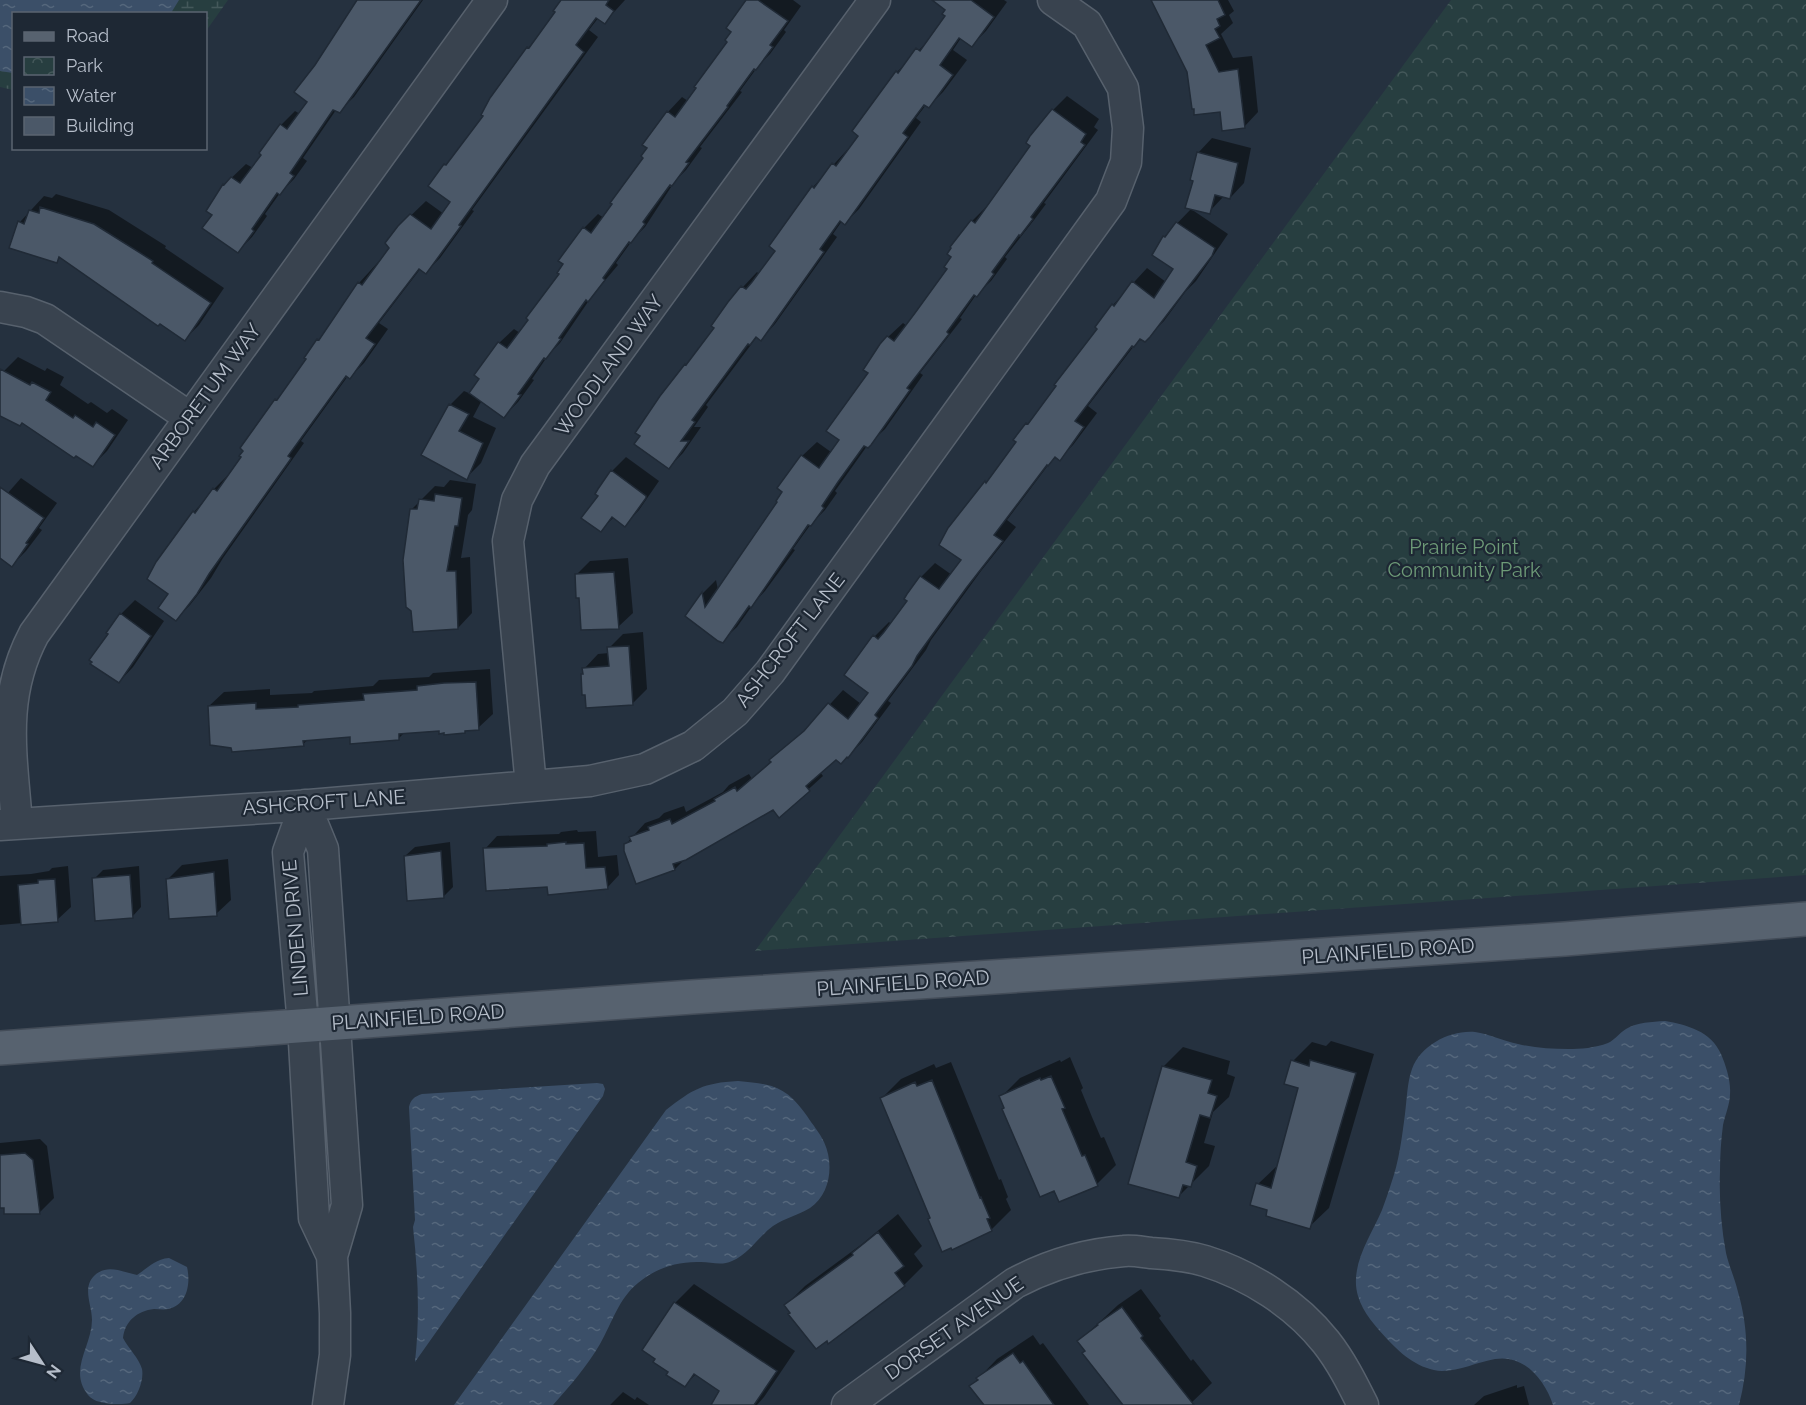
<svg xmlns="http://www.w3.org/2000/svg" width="1806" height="1405" viewBox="0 0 1806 1405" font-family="Raleway,sans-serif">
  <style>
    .wetland { fill: url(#wetland-marsh) }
    .park { fill: url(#park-crowns) }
    .water { fill: url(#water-ripples) }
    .shadow { fill: #0007 }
    .building { fill: #4b5868; stroke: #202a36; stroke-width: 1.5 }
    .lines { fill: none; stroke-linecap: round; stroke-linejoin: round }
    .minor-casing { stroke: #57616d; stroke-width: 33 }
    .major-casing { stroke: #434c58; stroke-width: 36 }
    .minor { stroke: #39434f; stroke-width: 30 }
    .major { stroke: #57626f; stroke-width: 33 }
    .labels { text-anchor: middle; stroke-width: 4.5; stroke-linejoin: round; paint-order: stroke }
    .street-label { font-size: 20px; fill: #b6beca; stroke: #1e2834 }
    .park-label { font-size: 20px; fill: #6d9a77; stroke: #1e2834 }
  </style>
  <defs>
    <pattern id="wetland-marsh" width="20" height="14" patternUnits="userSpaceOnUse" patternTransform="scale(1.5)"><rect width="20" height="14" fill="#273e40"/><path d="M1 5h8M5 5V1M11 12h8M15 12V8" fill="none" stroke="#44585a"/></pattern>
    <pattern id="park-crowns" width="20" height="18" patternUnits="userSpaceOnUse" patternTransform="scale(1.5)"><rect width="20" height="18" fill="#273e40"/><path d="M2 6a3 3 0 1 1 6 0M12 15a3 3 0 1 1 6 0" fill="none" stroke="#44585a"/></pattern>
    <pattern id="water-ripples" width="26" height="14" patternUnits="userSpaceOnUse" patternTransform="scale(1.5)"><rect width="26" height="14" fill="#3b4f68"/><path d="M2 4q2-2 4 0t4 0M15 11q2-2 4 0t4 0" fill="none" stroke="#55677c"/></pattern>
  </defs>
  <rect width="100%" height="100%" fill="#25313f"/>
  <path class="wetland" d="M0,0H228L206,31V14H14L13,90L0,87Z"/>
  <path class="park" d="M1451,0H1806V875L755,951Z"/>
  <path class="water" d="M0,0H179L171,13L14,14L13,73L0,71Z
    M1665,1021C1687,1025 1711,1031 1721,1054C1726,1066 1731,1081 1730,1094C1730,1104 1725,1115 1723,1125C1721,1140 1720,1156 1720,1171C1719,1198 1721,1226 1726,1253C1729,1266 1735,1279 1738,1292C1749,1330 1749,1367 1739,1405H1553C1545,1380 1524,1354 1495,1359C1477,1362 1460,1371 1442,1371C1420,1370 1402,1355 1388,1340C1376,1327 1363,1313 1358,1296C1349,1266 1371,1236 1382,1210C1385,1202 1388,1193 1391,1184C1399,1162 1402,1137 1405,1114C1407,1099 1407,1083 1412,1069C1421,1045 1450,1030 1475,1032C1489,1034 1504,1041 1518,1044C1535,1048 1551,1049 1568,1049C1581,1049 1595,1048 1608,1043C1615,1040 1619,1033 1626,1029C1637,1022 1652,1022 1665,1021Z
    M738,1081C772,1084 786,1086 807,1116C812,1124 820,1133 824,1142C834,1163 831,1194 810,1208C798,1215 785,1218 773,1226C759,1236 749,1254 732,1261C721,1266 712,1262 701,1262C677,1261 656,1268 638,1283C619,1298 612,1323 600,1344C587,1366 570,1386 553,1405H454L666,1110C693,1089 703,1083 738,1081Z
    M597,1083L603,1084L605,1089L603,1096L415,1362C420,1317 418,1272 413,1227L415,1220L409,1107C411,1099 414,1097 422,1094Z
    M169,1258L187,1267C191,1284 187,1305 168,1309C164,1310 159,1309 154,1309C137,1311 125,1321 123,1338C128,1348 139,1358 142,1369C144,1380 138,1396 130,1403C120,1405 95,1405 88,1395C68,1370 92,1346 92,1320C92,1305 82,1288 94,1276C107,1263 122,1272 137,1275C148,1268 155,1259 169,1258Z"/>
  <path class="shadow" d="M362,0H423L354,97L339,111L336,110L303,158L307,161L294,179L280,193L265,214L267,216L252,237L238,251L214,214L224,185L246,164L253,168L281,125L295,111L300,114L309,101Z
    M563,0H625L605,22L599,17L589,30L598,37L472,210L474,211L440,258L426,272L421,268L379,323L388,329L364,363L350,377L348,376L301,441L304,443L223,558L211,578L190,605L176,619L171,594L157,563L194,512L214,489L228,475L230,476L276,400L287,389L318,340L325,333L359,283L391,248L399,227L426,201L444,214L452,202L430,186L485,116L528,48L538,37Z
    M748,0H793L801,6L784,30L786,32L770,54L759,65L740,91L742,92L700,147L702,148L686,170L675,181L645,227L634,238L616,263L618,265L592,296L560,343L549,354L532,379L534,380L518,402L504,416L482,400L473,417L496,428L481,463L466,478L450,405L464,391L471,394L481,379L476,375L499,343L514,329L520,333L561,274L584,228L598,214L604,218L645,158L649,148L644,144L668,112L682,97L688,101L729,42Z
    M953,0H1004L1007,2L986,31L972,45L961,38L953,50L967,60L943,92L929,106L926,105L916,118L921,122L859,209L845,223L842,221L833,234L837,237L775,324L761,339L757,336L756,338L706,405L708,407L694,427H701L683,453L669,467L695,356L716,327L713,326L743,287L757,272L760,275L777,251L813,187L847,150L849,151L860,136L854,131L897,72L933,36L947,16Z
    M1170,0H1228L1234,11L1229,15L1233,23L1221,34L1233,58L1252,56L1253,63L1258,112L1244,127L1221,110L1189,71Z
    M1067,96L1099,119L1094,127L1098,130L1044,203L1046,204L1034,220L1005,257L1007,259L991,281L976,295L960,318L962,319L920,373L923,375L885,429L867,446L835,491L837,493L825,510L811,524L793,549L795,550L765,591L754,603L737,627L722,641L687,616L703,593L716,580L718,590L784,492L779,488L802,456L817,442L831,452L841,439L870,373L888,337L903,323L907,326L949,268L972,221L986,207L988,208L1033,146L1053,110Z
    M1212,138L1251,148L1244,183L1230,198L1224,196L1209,212L1198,153Z
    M56,194L109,210L166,246L165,248L224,288L199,325L185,339L61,257L57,261L20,222L44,196L52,198Z
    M1191,209L1228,234L1196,281L1186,291L1164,321L1145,340L1141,338L1137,342L1088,406L1097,413L1073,445L1059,459L1056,456L1052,460L1007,520L1016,527L981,571L931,640L926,650L888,701L891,703L862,742L848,756L835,758L820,772L823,776L779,816L773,808L685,859L675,869L626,844L645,823L659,818L664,813L684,806L686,812L723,792L729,785L749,774L752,779L812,724L843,690L861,704L871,693L875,636L889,622L891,624L909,600L908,594L921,577L935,563L952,575L963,560L949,529L995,473L1018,442L1015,440L1040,411L1099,328L1113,305L1147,268L1166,282L1175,269L1164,237Z
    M18,357L45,371L47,368L64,377L60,385L88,404L91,402L107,413L112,409L128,420L107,451L93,465L23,422L0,414V378L4,371Z
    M626,457L659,481L639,510L625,525L614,517L601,530L600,496L612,471Z
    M21,478L57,503L39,528L42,530L26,551L12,565L0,556V502Z
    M450,480L476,484L472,510L468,515L461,558L470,557L472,613L458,628L412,509L435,486L444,487Z
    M628,558L633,613L618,627L580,596L576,575L590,561Z
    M135,600L164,621L133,667L119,682L110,634L108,633L121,614Z
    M643,632L647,689L633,703L582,674L584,669L598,654L609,653V648L623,634Z
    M490,669L493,714L478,728L468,729L465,732L440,729L405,732L399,738L351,735L309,739L303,744L209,706L224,692L270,689V695L312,693L314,691L373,686L379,680L429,677L433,673Z
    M577,830L578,832L596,831L598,857L617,855L619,875L607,888L549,885L485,849L497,836L559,834L561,832Z
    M450,842L453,887L444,896L405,856L415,847Z
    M228,859L231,900L216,914L168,879L182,865Z
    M68,866L71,907L57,920L0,925V876L31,874L49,871L52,868Z
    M139,866L141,907L132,917L94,879L103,870Z
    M1331,1041L1374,1054L1329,1208L1309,1227L1269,1209L1258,1184L1278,1165L1299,1087L1293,1061L1312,1042L1326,1046Z
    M1183,1047L1230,1061L1227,1074L1235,1077L1229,1097L1213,1112L1204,1143L1215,1146L1209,1166L1178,1197L1164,1066Z
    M1070,1057L1083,1088L1081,1090L1092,1117L1101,1138L1104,1137L1116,1165L1097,1184L1005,1107L1001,1097L1020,1078L1060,1060L1061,1062Z
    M951,1062L999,1180L1001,1179L1008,1197L1006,1199L1011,1210L991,1230L953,1248L932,1218L882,1098L901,1079L934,1064L936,1068Z
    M40,1139L47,1146L54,1198L40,1212L0,1206V1143Z
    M898,1214L922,1246L914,1254L923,1266L904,1285L829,1342L791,1313L786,1305L805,1286L862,1244Z
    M694,1284L795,1351L764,1397L757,1405H720L722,1391L696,1374L685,1385L675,1303Z
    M1141,1289L1161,1316L1159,1318L1191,1361L1193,1359L1212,1383L1189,1405H1124L1079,1341L1118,1305Z
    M1033,1335L1040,1345L1043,1343L1089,1405H987L971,1386L997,1359Z
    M1517,1385V1388L1524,1386L1529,1405H1474L1484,1396Z
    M623,1392L635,1400L637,1397L649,1405H610Z"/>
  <path class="building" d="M357,0H421L340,113L333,110L290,173L294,176L280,195L277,193L252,229L254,231L238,253L202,228L212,215L206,211L223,184L224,185L231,177L240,183L261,155L259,153L280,124L287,129L307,102L294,92L315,65Z
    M561,0H609L606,5L614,11L605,24L596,18L576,45L584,52L459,225L461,226L426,274L419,269L366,338L375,344L350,379L346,376L288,456L291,458L290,460L209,574L197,594L176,621L158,608L168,594L147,579L156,562L193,511L195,513L213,488L217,491L241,457L239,456L243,451L240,448L275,399L277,400L306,359L304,358L317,339L319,340L358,282L362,285L389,248L385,243L398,226L410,214L431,229L450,202L428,186L444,164L446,165L483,116L481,115L490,98L527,47L529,48L555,12L553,11Z
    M746,0H758L788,21L770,45L773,47L756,70L754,69L727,106L728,107L686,162L689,163L672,186L670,185L643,222L645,224L631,243L629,242L603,278L605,280L588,302L586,300L559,338L561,339L546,359L544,358L518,394L521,395L504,418L469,393L479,379L474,375L498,342L507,348L528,320L526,318L559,274L557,273L563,264L558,261L583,227L591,233L612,204L610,203L643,158L641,156L647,148L642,145L667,111L675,117L696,88L694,87L727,42L725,40L731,32L726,28Z
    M932,0H971L994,17L972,47L959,38L940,65L953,75L929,108L924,105L903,133L908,137L845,225L840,221L820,249L824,252L761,341L756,337L750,345L748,344L692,420L695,422L681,441H689L669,469L634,444L640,436L635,433L660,396L685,364L686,365L714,328L711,326L728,302L741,286L746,289L752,282L775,251L769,246L812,186L814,188L832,163L836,166L858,136L852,131L896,71L898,73L916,48L920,51L945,16L942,14L945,10Z
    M1151,0H1218L1225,15L1217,19L1220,26L1215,29L1220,38L1206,45L1219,72L1238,69L1245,128L1222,131L1220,112L1194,115V109H1192L1187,72Z
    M1052,109L1086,134L1081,142L1085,145L1031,217L1033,219L1020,236L1019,235L992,272L994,274L977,297L974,295L947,332L949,334L907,388L910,390L871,445L868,448L864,446L838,482L822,506L824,508L811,526L808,525L751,608L749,606L723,643L718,641L685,616L702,592L705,607L777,502L776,501L782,492L777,488L801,455L819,468L839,440L826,431L868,373L863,370L880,344L887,336L894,341L915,313L947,269L944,267L951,257L947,254L951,248L950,247L971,220L975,223L1030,146L1026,143L1030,136Z
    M1197,152L1238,163L1230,199L1215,195L1210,214L1185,208L1193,181L1190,180Z
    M40,207L94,224L153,261L152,263L211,303L185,341L160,324L158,326L59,257L57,263L9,248L18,221L24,224L29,210L39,213Z
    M1176,222L1215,248L1212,256L1150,337L1145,342L1140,339L1134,347L1132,346L1075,421L1084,427L1060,461L1055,457L1048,466L1047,465L994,535L1003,541L967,587L917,656L912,666L875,715L878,718L848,758L847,757L841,764L836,760L806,786L810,791L779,818L773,810L686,860L673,864L675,870L636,884L624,851V844L631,841L629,837L649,830L648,827L670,819L672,824L715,801L714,799L735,787L737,791L771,762L769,760L804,731L828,703L848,719L868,693L844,675L873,635L878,639L884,632L907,601L904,599L907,594L920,576L939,589L961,560L939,545L948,528L985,481L986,483L1016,442L1013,440L1026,423L1028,424L1056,386L1054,385L1097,329L1095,327L1112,304L1114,306L1132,281L1154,298L1173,269L1152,255L1163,236L1165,237Z
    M0,369L30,385L32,382L51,392L46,400L73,418L75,415L93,427L96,422L115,435L93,467L76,456L74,458L22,423L20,426L0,416Z
    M449,404L469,414L459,431L483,443L467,480L421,455Z
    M611,470L646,496V498L625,527L612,517L601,532L581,518L598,496L595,494L598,489Z
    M0,487L44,518L26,543L28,544L12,567L0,558Z
    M435,494L462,498L458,526H455L447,571H456L458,629L413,632L411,611L406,607L403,560L410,509H417L419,499L434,501Z
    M614,572L619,629L581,630L579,598H576L575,574Z
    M120,613L151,636L119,683L90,664L92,662L89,660L108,634L106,633Z
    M629,646L633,705L586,708L585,695H582L581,674H583L582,668L609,666L607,647Z
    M476,682L479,730L465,731V733L444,735V733L439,734V731L399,734V740L350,744V737L303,741L304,746L232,752L231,748L210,745L208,706L256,703V709L298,707V705L364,700L363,694L417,690V686L444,683Z
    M566,842V844L584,843L586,868L605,867L608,889L548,895L547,887L486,891L483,848L547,846V844Z
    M441,851L444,898L407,901L404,856Z
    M214,872L217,916L169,919L166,879Z
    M130,875L133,918L95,921L92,878Z
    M55,879L58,922L21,925L18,885L38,883V880Z
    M1291,1060L1309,1066L1310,1060L1356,1073L1310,1229L1266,1216L1267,1210L1250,1205L1256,1183L1271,1188L1298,1088L1284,1084Z
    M1162,1066L1212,1080L1208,1093L1217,1096L1210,1118L1200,1115L1186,1162L1197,1166L1191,1187L1183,1185L1179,1198L1128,1184Z
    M1051,1076L1065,1108L1062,1109L1074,1137L1082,1156L1085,1155L1098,1186L1059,1202L1054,1191L1040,1197L1002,1109L1004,1108L999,1096L1040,1078L1041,1080Z
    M932,1080L980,1198L981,1197L990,1218L987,1219L992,1231L952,1250L951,1248L942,1252L928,1219L930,1218L880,1098L915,1082L917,1086Z
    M25,1153L33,1160L40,1214H4V1208H0V1155Z
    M878,1232L904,1266L895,1273L905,1286L828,1344L827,1341L816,1349L788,1314L790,1313L784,1305L853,1255L852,1253Z
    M674,1302L777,1371L754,1405H711L719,1391L694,1374L685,1387L666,1375L668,1372L653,1362L655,1359L642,1350Z
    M1122,1307L1143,1336L1141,1338L1194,1405H1123L1082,1353L1085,1351L1077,1341L1098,1325L1097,1324Z
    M1013,1353L1020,1363L1023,1361L1054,1405H984L969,1386L978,1380L976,1378Z"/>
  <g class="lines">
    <g class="minor-casing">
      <path id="minor" d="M0,307L26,312L45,319L189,417
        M531,786L508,541L517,500L535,465L875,0
        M305,805L323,849L347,1205L332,1256L335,1313V1355L328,1405
        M305,805L288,852L303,1025L314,1218L332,1256
        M17,824C12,755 0,698 34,634L492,0
        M0,825L297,806L590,781L645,769L693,746L735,712L770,672L1111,201L1126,162L1128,128L1123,88L1087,24L1053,0
        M847,1405L1015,1283C1049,1265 1085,1254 1124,1251C1133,1250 1142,1252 1151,1253C1169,1254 1188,1256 1205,1261C1250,1275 1296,1304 1326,1342C1341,1361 1352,1383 1363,1405"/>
    </g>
    <g class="major-casing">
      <path id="major" d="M0,1048L692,997L1565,939L1806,919"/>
    </g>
    <use href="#minor" class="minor"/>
    <use href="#major" class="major"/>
  </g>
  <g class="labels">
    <g class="street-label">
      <text transform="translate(609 365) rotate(-54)" y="7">WOODLAND WAY</text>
      <text transform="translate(205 396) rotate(-54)" y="7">ARBORETUM WAY</text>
      <text transform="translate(790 640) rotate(-52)" y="7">ASHCROFT LANE</text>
      <text transform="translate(324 802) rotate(-4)" y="7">ASHCROFT LANE</text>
      <text transform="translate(295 928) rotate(-95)" y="7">LINDEN DRIVE</text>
      <text transform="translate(1388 951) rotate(-4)" y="7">PLAINFIELD ROAD</text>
      <text transform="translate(903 983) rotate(-4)" y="7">PLAINFIELD ROAD</text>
      <text transform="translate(418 1017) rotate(-4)" y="7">PLAINFIELD ROAD</text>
      <text transform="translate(954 1328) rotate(-35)" y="7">DORSET AVENUE</text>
    </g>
    <g class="park-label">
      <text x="1464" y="554">Prairie Point<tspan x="1464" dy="23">Community Park</tspan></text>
    </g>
  </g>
  <rect x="12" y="12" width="195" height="138" fill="#1e2834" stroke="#5b6470" stroke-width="1.5"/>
  <rect x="24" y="32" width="30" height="9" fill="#57626f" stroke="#5b6470" stroke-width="1.5"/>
  <text x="66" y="42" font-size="18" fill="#b6beca">Road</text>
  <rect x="24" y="57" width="30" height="18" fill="url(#park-crowns)" stroke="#5b6470" stroke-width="1.5"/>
  <text x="66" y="72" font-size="18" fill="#b6beca">Park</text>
  <rect x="24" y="87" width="30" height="18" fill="url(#water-ripples)" stroke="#5b6470" stroke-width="1.5"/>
  <text x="66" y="102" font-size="18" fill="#b6beca">Water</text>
  <rect x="24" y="117" width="30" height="18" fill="#4b5868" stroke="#5b6470" stroke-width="1.5"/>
  <text x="66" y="132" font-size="18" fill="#b6beca">Building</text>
  <g transform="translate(42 1363) rotate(126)" stroke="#1e2834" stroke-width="4.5" paint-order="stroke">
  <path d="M0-4.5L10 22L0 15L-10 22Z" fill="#b6beca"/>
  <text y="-9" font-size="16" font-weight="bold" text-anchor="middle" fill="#b6beca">N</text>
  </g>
</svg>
